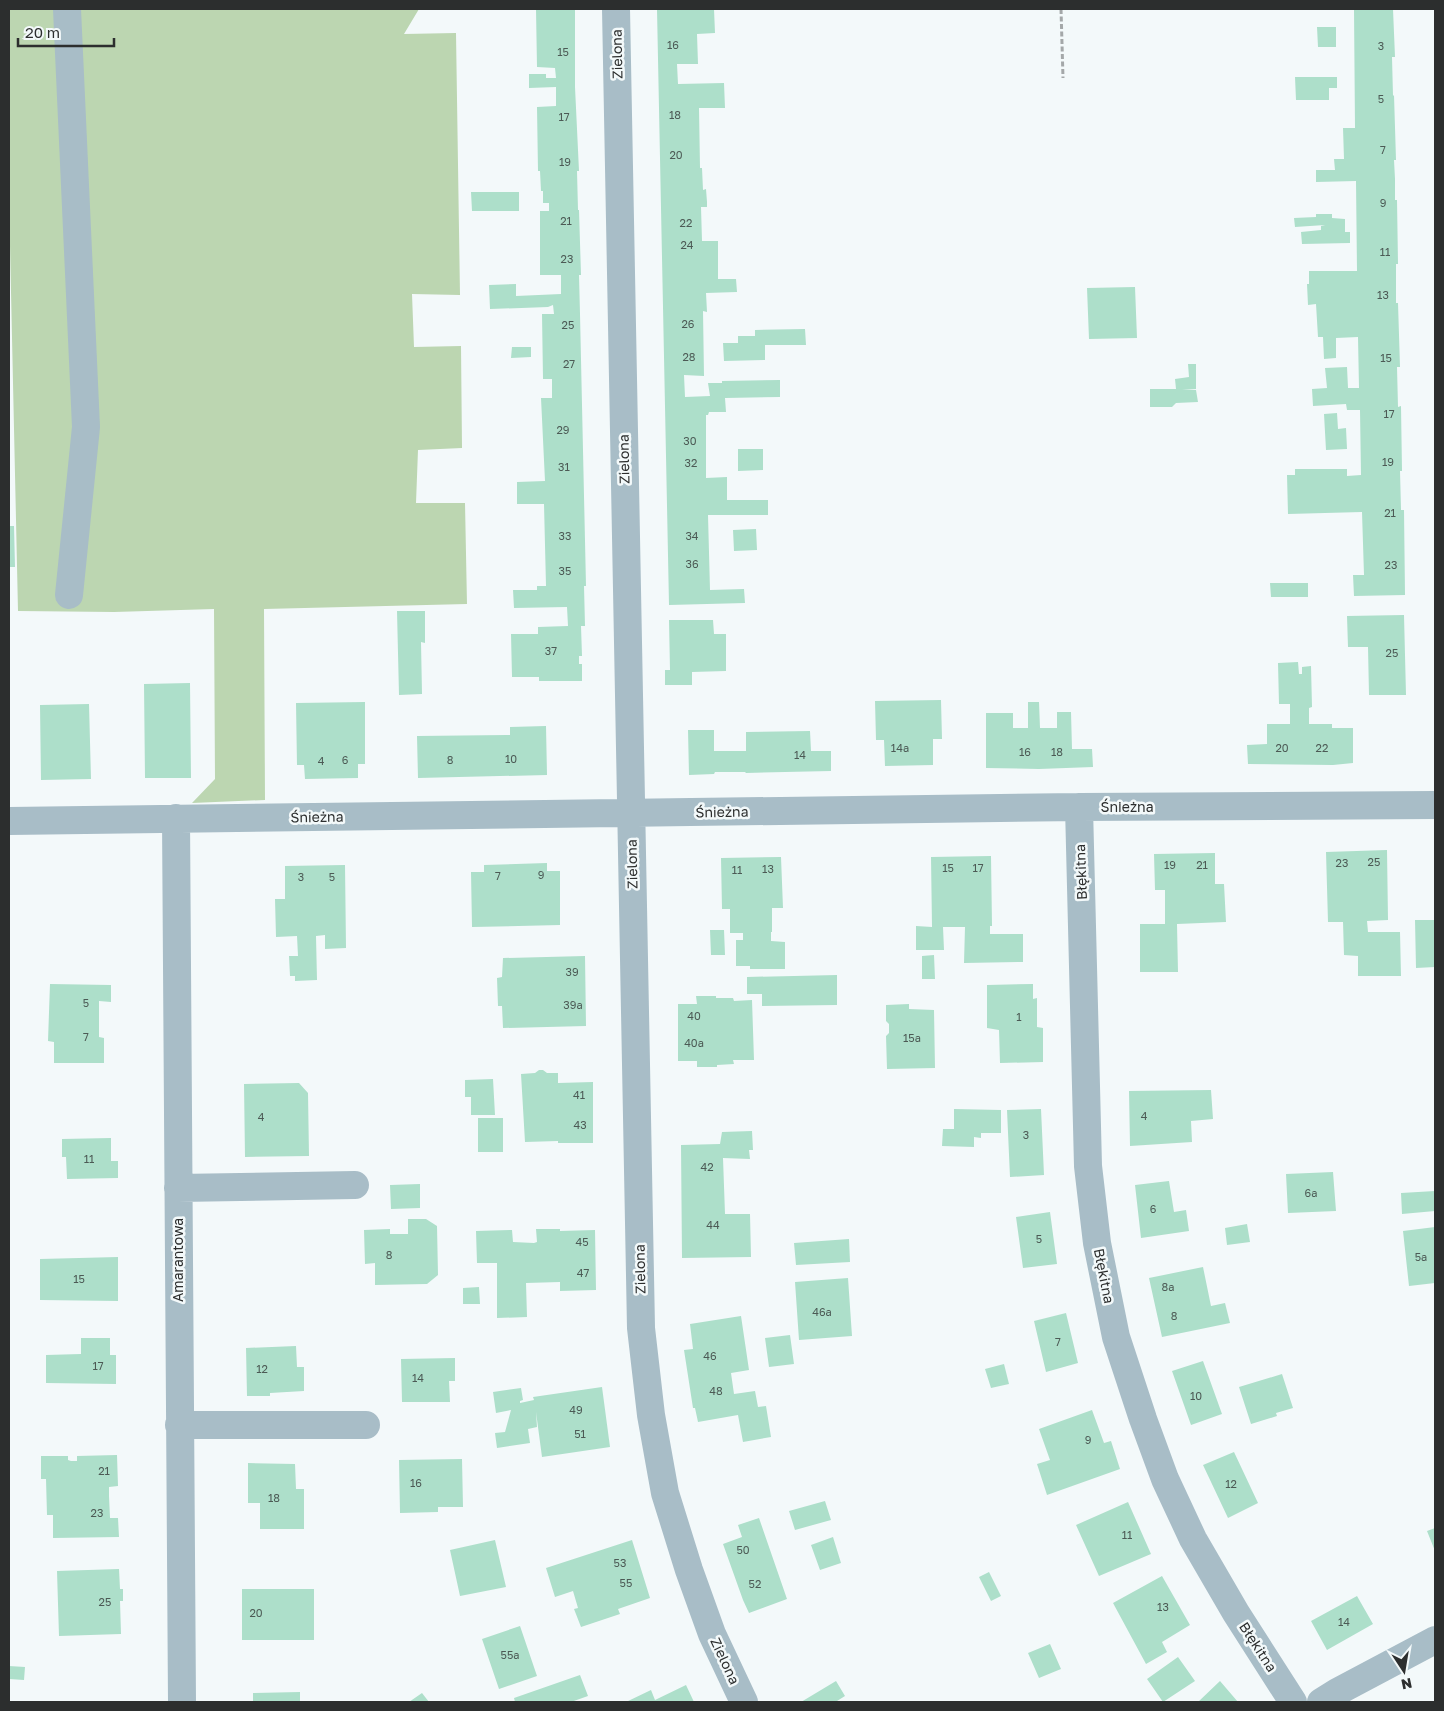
<svg xmlns="http://www.w3.org/2000/svg" width="1444" height="1711" viewBox="0 0 1444 1711" font-family="'Golos Text',sans-serif">
  <style>
    .green { fill: #bcd6b1 }
    .building { fill: #addfca }
    .lines { fill: none; stroke-linecap: round; stroke-linejoin: round }
    .path { stroke: #a4a8a9; stroke-width: 3; stroke-dasharray: 5 2.5; stroke-linecap: butt }
    .minor { stroke: #a8bdc7; stroke-width: 28 }
    .labels { text-anchor: middle; stroke-width: 5; stroke-linejoin: round; paint-order: stroke }
    .number-label { font-size: 11px; fill: #4c5a55 }
    .street-label { font-size: 14px; fill: #2c2e2e; stroke: #f3f9fa }
  </style>
  <rect width="100%" height="100%" fill="#f3f9fa"/>
  <path class="green" d="M9,9H419L404,34L456,33L460,295L412,294L414,347L461,346L462,448L418,450L416,503H465L467,604L264,609L265,800L192,803L215,779L214,609L114,612L18,611L10,246Z"/>
  <path class="building" d="M536,9H575V87L579,171H577L578,210H579L581,275H579L580,314L586,586H584L585,626H581L582,656H579V664H582V681H539V677H512L511,634H538V627L568,626L567,607L514,608L513,590H537V586H546L544,504H517V482L545,481L541,398H552V379H543L542,314H554L553,305L548,307L490,309L489,285L516,284V296L561,294V275H540V211H549V203H543V191H541L540,171H538L537,107L556,106V87L529,88V74H546V78H556L555,68L537,67Z
    M657,9H714L715,33L697,34L698,64H677L678,84L724,83L725,108H699L700,168H702L703,190L706,189L707,202V207H701L702,241H718V279H736L737,292L706,293L707,312L703,311L704,376L684,375L685,397L710,396L708,383H722V381L780,380V397L725,398L726,412H709L708,415H706V478L727,477V500H768V515H708L710,590L744,589L745,603L669,605Z
    M1354,9H1393L1395,57H1392L1393,96L1394,95L1396,160H1394L1395,179V200H1397L1398,264H1396V303H1398L1400,367H1397L1398,407L1401,406L1402,471H1400L1401,510H1404L1405,595L1354,596L1353,575H1364L1362,512L1288,514L1287,475H1295V469H1347V476L1361,475L1360,410H1347L1346,404L1313,406L1312,389L1327,388L1325,368L1347,367L1348,388H1359L1358,337L1336,338V358L1324,359L1323,337H1318L1316,304L1308,305L1307,284H1309V271H1357L1356,181L1316,182V170H1335L1334,159H1344L1343,128H1355Z
    M1317,27H1336V47H1318Z
    M1295,77H1337V88H1329V100H1296Z
    M471,192H519V211H472Z
    M1316,214H1332V218L1345,219V232H1350V243L1302,244L1301,232L1321,230V226L1325,225L1295,227L1294,218L1316,217Z
    M1135,287L1137,338L1089,339L1087,288Z
    M805,329L806,345H765V360L724,361L723,343H738V336H755V330Z
    M512,347H531V357L511,358Z
    M1188,364H1196V389H1182L1196,390L1198,402L1176,403L1172,407H1150V389H1176L1175,379L1189,377Z
    M1337,413L1338,429L1346,428L1347,449L1326,450L1324,414Z
    M738,449H763V470L738,471Z
    M9,526H14L15,567H9Z
    M756,529L757,550L734,551L733,530Z
    M1270,583H1308V597H1271Z
    M397,611H425V643L421,642L422,694L399,695Z
    M1404,615L1406,695H1369L1368,647H1348L1347,616Z
    M669,620H713L714,634H726V671L692,672V685H665V670H670Z
    M1298,662L1299,674H1302V667L1311,666L1312,707L1309,708V724H1332V728H1353V763L1333,765L1248,764L1247,745L1267,744V724H1290V704H1279L1278,663Z
    M190,683L191,778H145L144,684Z
    M941,700L942,739H933V765L885,766L884,740H876L875,701Z
    M365,702V764H358V778L305,779L304,765H297L296,703Z
    M1028,702H1039L1040,728H1057V712H1071L1072,749H1092L1093,767L1039,769L986,768V713H1013V728H1028Z
    M89,704L91,779L41,780L40,705Z
    M546,726L547,775L418,778L417,736L507,735H510V727Z
    M688,730H714V751H746V732L810,731L811,751H831V771L746,773L745,772H715L714,774L689,775Z
    M1387,850L1388,920L1367,921L1368,932H1400L1401,976H1358V956L1344,955L1343,922H1328L1326,852Z
    M1215,853V884H1224L1226,922L1177,924L1178,972H1140V924H1165V890H1155L1154,854Z
    M991,856L992,926H990V934H1023V962L964,963L965,927H943L944,950H916V926L932,927L931,857Z
    M781,857L783,908H772V932H771V941L785,942V969H750V966H736V940H743V933H730V909H722L721,858Z
    M547,863V871H560V925L472,927L471,872H484V865Z
    M345,865L346,948L325,949V935L316,936L317,980L295,981V976H290L289,956H298L297,936L276,937L275,899H285V866Z
    M1415,920H1435V967L1416,968Z
    M710,930H724L725,955H711Z
    M934,955L935,979H922V956Z
    M585,956L586,1026L503,1028L502,1006H498L497,978L502,977L503,958Z
    M837,975V1005L762,1006V994H747V977Z
    M50,984L111,985V1002L99,1001V1037L104,1038V1063H54V1042L48,1041Z
    M1033,984V999L1037,998V1027L1043,1028V1062L1000,1063L999,1030L987,1028V985Z
    M696,996H716V998H733L734,1001L752,1000L754,1060H733L734,1064L717,1065V1067H697V1061H678V1004H697Z
    M909,1004V1009L934,1010L935,1068L887,1069L886,1036L889,1033V1024L886,1021V1005Z
    M539,1070H543L547,1073H558V1083L593,1082V1143H558V1141L525,1142L521,1074L535,1073Z
    M493,1079L495,1115H471V1097H465V1080Z
    M299,1083L308,1093L309,1156L245,1157L244,1084Z
    M1211,1090L1213,1119L1191,1121L1192,1142L1130,1146L1129,1091Z
    M954,1109L1001,1110V1133H981V1138L974,1137V1147L942,1146L943,1129H954Z
    M1041,1109L1044,1175L1010,1177L1007,1110Z
    M478,1118H503V1152H478Z
    M752,1131L753,1150H749L750,1159L723,1158L725,1214H750L751,1257L682,1258L681,1145L720,1144L722,1132Z
    M111,1138V1161H118V1178L67,1179L66,1157H62V1139Z
    M1333,1172L1336,1211L1288,1213L1286,1174Z
    M1169,1181L1174,1212L1186,1210L1189,1231L1141,1238L1135,1185Z
    M420,1184V1208L391,1209L390,1185Z
    M1435,1191V1211L1402,1214L1401,1193Z
    M1050,1212L1057,1264L1023,1268L1016,1217Z
    M408,1219H426L437,1226L438,1275L427,1284L375,1285V1263L365,1264L364,1230L390,1229V1234H408Z
    M1247,1224L1250,1242L1227,1245L1225,1228Z
    M1435,1227V1283L1409,1286L1403,1231Z
    M536,1229H560V1231L595,1230L596,1290L560,1291V1282L526,1283L527,1317L497,1318V1263H477L476,1231L512,1230L513,1242L534,1243L537,1242Z
    M849,1239L850,1262L796,1265L794,1243Z
    M118,1257V1301L40,1300V1259Z
    M1203,1267L1211,1306L1225,1303L1230,1323L1162,1337L1149,1278Z
    M848,1278L852,1336L799,1340L795,1282Z
    M479,1287L480,1304H463V1288Z
    M1066,1313L1078,1363L1046,1372L1034,1321Z
    M741,1316L749,1370L731,1373L734,1394L755,1391L758,1407L766,1406L771,1437L743,1442L738,1415L698,1422L695,1408H693L684,1350L693,1349L690,1324Z
    M790,1335L794,1364L769,1367L765,1338Z
    M81,1338H110V1355H116V1384L46,1383V1355L81,1354Z
    M296,1346L297,1367H304V1391L270,1393V1396H247L246,1348Z
    M455,1358V1381H449L450,1402H402L401,1359Z
    M1203,1361L1222,1414L1191,1425L1172,1371Z
    M1004,1364L1009,1384L991,1388L985,1369Z
    M1282,1374L1293,1408L1276,1413L1277,1416L1251,1424L1239,1387Z
    M602,1387L610,1447L542,1457L536,1412L537,1427L528,1429L530,1443L497,1448L495,1433L505,1432L511,1410L496,1413L493,1392L521,1388L523,1400L520,1401V1403L534,1400L533,1397Z
    M1092,1410L1104,1443L1111,1441L1120,1469L1047,1495L1037,1464L1050,1460L1039,1429Z
    M1234,1452L1258,1503L1228,1518L1203,1465Z
    M117,1455L118,1486L109,1487V1496L110,1518H118L119,1537L53,1538V1515H47L46,1479H41V1456H68V1460L71,1461H77V1456Z
    M462,1459L463,1507H438V1512L400,1513L399,1460Z
    M248,1463L295,1464L296,1489H304V1529H260V1503H248Z
    M825,1501L831,1520L795,1530L789,1511Z
    M1128,1502L1151,1554L1099,1576L1076,1525Z
    M759,1518L787,1599L749,1613L743,1600L723,1544L742,1537L738,1525Z
    M1435,1528V1551L1427,1531Z
    M833,1537L841,1563L820,1570L811,1545Z
    M495,1540L506,1587L460,1596L450,1550Z
    M632,1540L650,1598L618,1609L620,1614L581,1627L574,1609L578,1608L573,1591L555,1597L546,1568Z
    M119,1569L120,1589H123V1601H120L121,1634L59,1636L57,1571Z
    M989,1572L1001,1596L991,1601L979,1577Z
    M1162,1576L1190,1625L1162,1642L1167,1652L1146,1664L1113,1603Z
    M242,1589H314V1640H242Z
    M1357,1596L1373,1624L1327,1650L1311,1621Z
    M520,1626L537,1676L499,1689L482,1639Z
    M1050,1644L1061,1669L1039,1678L1028,1653Z
    M1178,1657L1195,1681L1163,1702L1147,1679Z
    M9,1666L25,1667L24,1680L9,1679Z
    M580,1675L588,1696L571,1702H515L514,1698Z
    M836,1681L845,1696L837,1701L838,1702H801Z
    M1220,1681L1238,1702H1198Z
    M686,1685L694,1702H626L651,1690L655,1700Z
    M300,1692V1702H253V1693Z
    M422,1693L429,1702H409Z"/>
  <g class="lines">
    <path class="path" d="M1061,9L1063,78"/>
    <path class="minor" d="M67,9L86,427L69,595
      M616,9L641,1328L651,1415L665,1493L689,1570L712,1634L744,1702
      M1079,807L1088,1166L1097,1243L1116,1337L1143,1419L1165,1479L1193,1539L1236,1613L1293,1702
      M176,818L182,1702
      M9,821L1079,807L1435,805
      M178,1188L355,1185
      M179,1425H366
      M1321,1702L1337,1692L1435,1640"/>
  </g>
  <g class="labels">
    <g class="number-label">
      <text x="673" y="49">16</text>
      <text x="1381" y="50">3</text>
      <text x="563" y="56">15</text>
      <text x="1381" y="103">5</text>
      <text x="675" y="119">18</text>
      <text x="564" y="121">17</text>
      <text x="1383" y="154">7</text>
      <text x="676" y="159">20</text>
      <text x="565" y="166">19</text>
      <text x="1383" y="207">9</text>
      <text x="566" y="225">21</text>
      <text x="686" y="227">22</text>
      <text x="687" y="249">24</text>
      <text x="1385" y="256">11</text>
      <text x="567" y="263">23</text>
      <text x="1383" y="299">13</text>
      <text x="688" y="328">26</text>
      <text x="568" y="329">25</text>
      <text x="689" y="361">28</text>
      <text x="1386" y="362">15</text>
      <text x="569" y="368">27</text>
      <text x="1389" y="418">17</text>
      <text x="563" y="434">29</text>
      <text x="690" y="445">30</text>
      <text x="1388" y="466">19</text>
      <text x="691" y="467">32</text>
      <text x="564" y="471">31</text>
      <text x="1390" y="517">21</text>
      <text x="565" y="540">33</text>
      <text x="692" y="540">34</text>
      <text x="692" y="568">36</text>
      <text x="1391" y="569">23</text>
      <text x="565" y="575">35</text>
      <text x="551" y="655">37</text>
      <text x="1392" y="657">25</text>
      <text x="900" y="752">14a</text>
      <text x="1282" y="752">20</text>
      <text x="1322" y="752">22</text>
      <text x="1025" y="756">16</text>
      <text x="1057" y="756">18</text>
      <text x="800" y="759">14</text>
      <text x="511" y="763">10</text>
      <text x="345" y="764">6</text>
      <text x="450" y="764">8</text>
      <text x="321" y="765">4</text>
      <text x="1374" y="866">25</text>
      <text x="1342" y="867">23</text>
      <text x="1170" y="869">19</text>
      <text x="1202" y="869">21</text>
      <text x="948" y="872">15</text>
      <text x="978" y="872">17</text>
      <text x="768" y="873">13</text>
      <text x="737" y="874">11</text>
      <text x="541" y="879">9</text>
      <text x="498" y="880">7</text>
      <text x="301" y="881">3</text>
      <text x="332" y="881">5</text>
      <text x="572" y="976">39</text>
      <text x="86" y="1007">5</text>
      <text x="573" y="1009">39a</text>
      <text x="694" y="1020">40</text>
      <text x="1019" y="1021">1</text>
      <text x="86" y="1041">7</text>
      <text x="912" y="1042">15a</text>
      <text x="694" y="1047">40a</text>
      <text x="579" y="1099">41</text>
      <text x="1144" y="1120">4</text>
      <text x="261" y="1121">4</text>
      <text x="580" y="1129">43</text>
      <text x="1026" y="1139">3</text>
      <text x="89" y="1163">11</text>
      <text x="707" y="1171">42</text>
      <text x="1311" y="1197">6a</text>
      <text x="1153" y="1213">6</text>
      <text x="713" y="1229">44</text>
      <text x="1039" y="1243">5</text>
      <text x="582" y="1246">45</text>
      <text x="389" y="1259">8</text>
      <text x="1421" y="1261">5a</text>
      <text x="583" y="1277">47</text>
      <text x="79" y="1283">15</text>
      <text x="1168" y="1291">8a</text>
      <text x="822" y="1316">46a</text>
      <text x="1174" y="1320">8</text>
      <text x="1058" y="1346">7</text>
      <text x="710" y="1360">46</text>
      <text x="98" y="1370">17</text>
      <text x="262" y="1373">12</text>
      <text x="418" y="1382">14</text>
      <text x="716" y="1395">48</text>
      <text x="1196" y="1400">10</text>
      <text x="576" y="1414">49</text>
      <text x="580" y="1438">51</text>
      <text x="1088" y="1444">9</text>
      <text x="104" y="1475">21</text>
      <text x="416" y="1487">16</text>
      <text x="1231" y="1488">12</text>
      <text x="274" y="1502">18</text>
      <text x="97" y="1517">23</text>
      <text x="1127" y="1539">11</text>
      <text x="743" y="1554">50</text>
      <text x="620" y="1567">53</text>
      <text x="626" y="1587">55</text>
      <text x="755" y="1588">52</text>
      <text x="105" y="1606">25</text>
      <text x="1163" y="1611">13</text>
      <text x="256" y="1617">20</text>
      <text x="1344" y="1626">14</text>
      <text x="510" y="1659">55a</text>
    </g>
    <g class="street-label">
      <text transform="translate(617 54) rotate(-91)" y="5">Zielona</text>
      <text transform="translate(624 459) rotate(-91)" y="5">Zielona</text>
      <text x="1127" y="812">Śnieżna</text>
      <text transform="translate(722 812) rotate(-1)" y="5">Śnieżna</text>
      <text transform="translate(317 817) rotate(-1)" y="5">Śnieżna</text>
      <text transform="translate(632 864) rotate(-91)" y="5">Zielona</text>
      <text transform="translate(1081 872) rotate(-92)" y="5">Błękitna</text>
      <text transform="translate(178 1260) rotate(-90)" y="5">Amarantowa</text>
      <text transform="translate(640 1269) rotate(-91)" y="5">Zielona</text>
      <text transform="translate(1104 1276) rotate(79)" y="5">Błękitna</text>
      <text transform="translate(1258 1647) rotate(57)" y="5">Błękitna</text>
      <text transform="translate(725 1661) rotate(65)" y="5">Zielona</text>
    </g>
  </g>
  <rect width="1444" height="1711" fill="none" stroke="#2c2e2e" stroke-width="20"/>
  <g transform="translate(1404 1671) rotate(168)" stroke="#f3f9fa" stroke-width="4" paint-order="stroke">
  <path d="M0-4L9 19L0 12L-9 19Z" fill="#2c2e2e"/>
  <text y="-8" font-size="14" font-weight="bold" text-anchor="middle" fill="#2c2e2e">N</text>
  </g>
  <path d="M18 38v8h96v-8" fill="none" stroke="#2c2e2e" stroke-width="2.5"/>
  <text x="25" y="38" font-size="15" fill="#2c2e2e" stroke="#f3f9fa" stroke-width="4" paint-order="stroke">20 m</text>
</svg>
